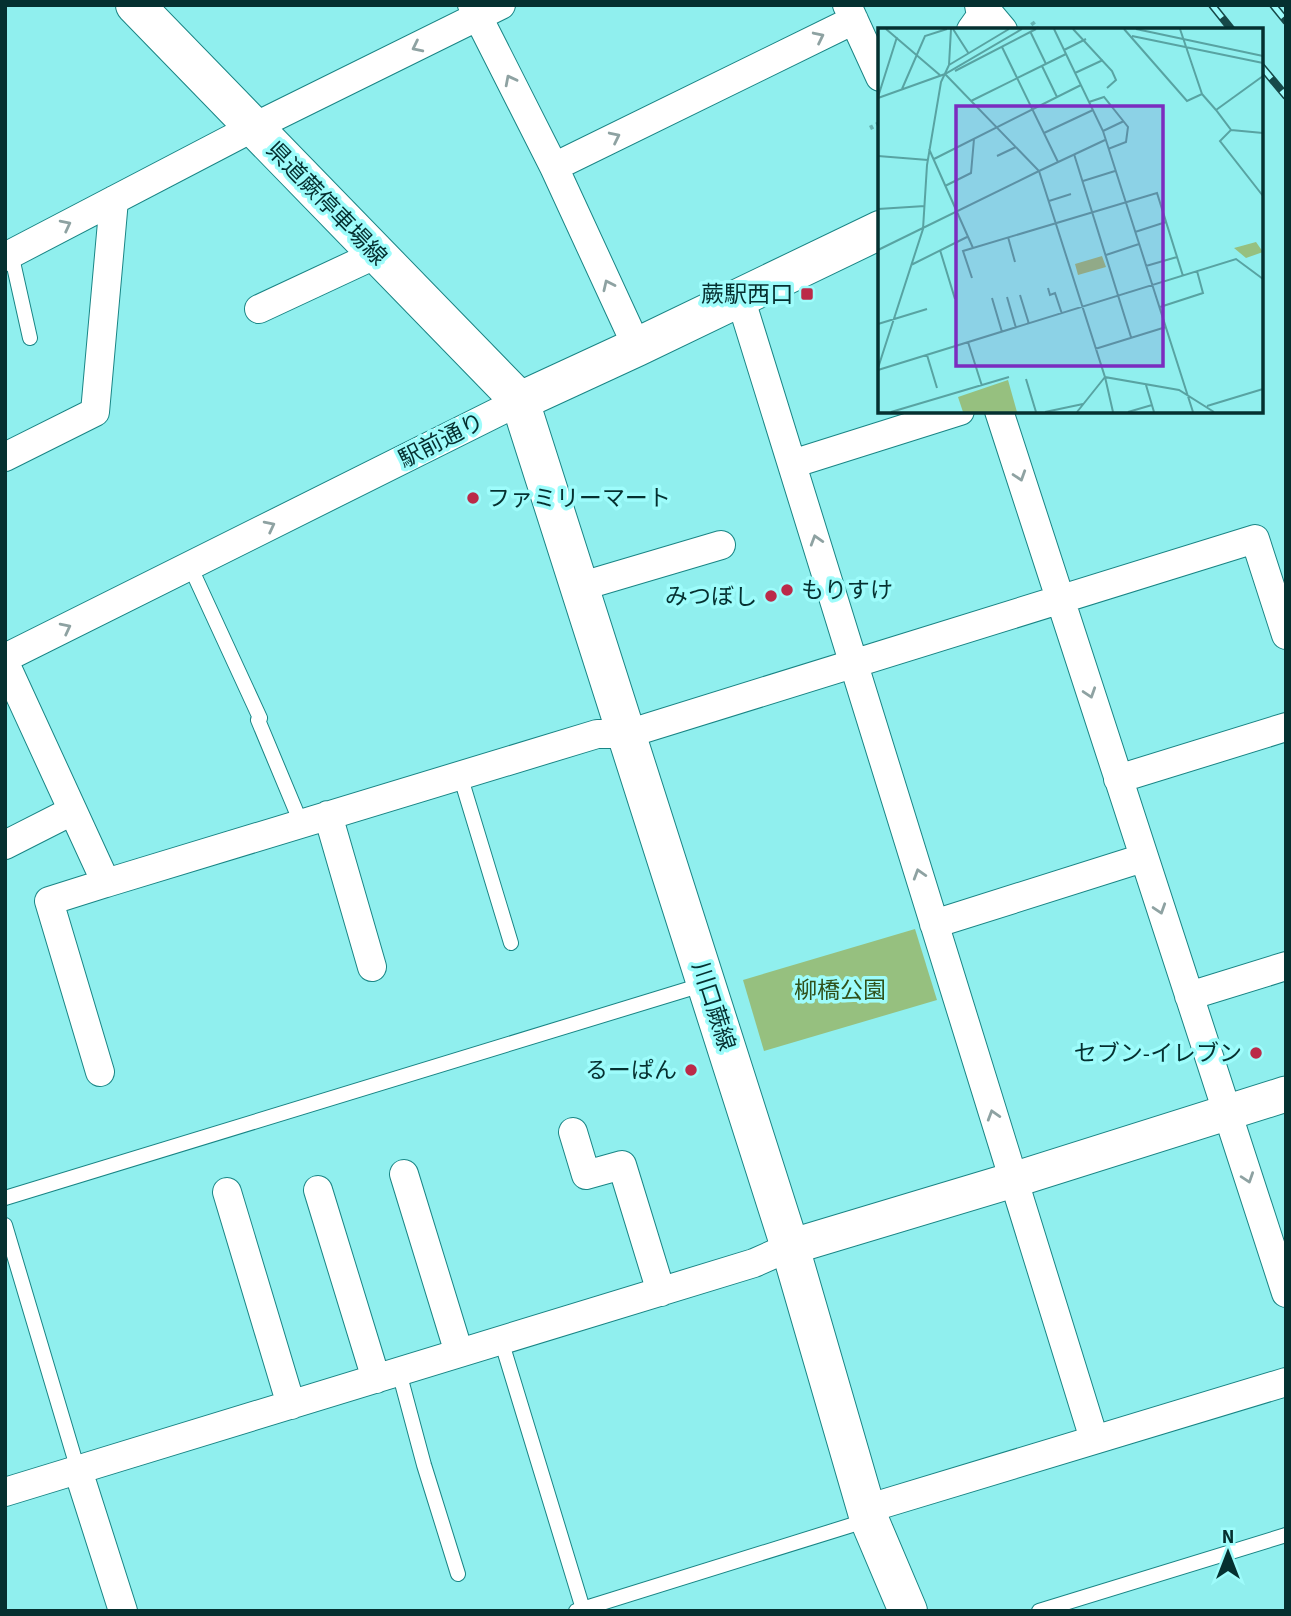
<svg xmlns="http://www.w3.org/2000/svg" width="1291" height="1616" viewBox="0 0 1291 1616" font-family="'Source Sans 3','Noto Sans JP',sans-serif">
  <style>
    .green { fill: #96c07f }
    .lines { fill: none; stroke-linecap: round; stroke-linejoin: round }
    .service-casing { stroke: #198585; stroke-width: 16 }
    .minor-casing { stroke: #198585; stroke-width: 30 }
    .tertiary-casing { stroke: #198585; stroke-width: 37 }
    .secondary-casing { stroke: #198585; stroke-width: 40 }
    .path { stroke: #66b5b4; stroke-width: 4.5; stroke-dasharray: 3.5 3.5; stroke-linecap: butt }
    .service { stroke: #fff; stroke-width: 14 }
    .minor { stroke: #fff; stroke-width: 28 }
    .tertiary { stroke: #fff; stroke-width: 35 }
    .secondary { stroke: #fff; stroke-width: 38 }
    .rail-casing { stroke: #174949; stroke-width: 8 }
    .rail { stroke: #9efcfb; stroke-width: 5; stroke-dasharray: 16; stroke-linecap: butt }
    .oneway { stroke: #8ea2a2 }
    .poi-dot { fill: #bb2a48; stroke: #9efcfb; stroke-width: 2.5 }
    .labels { text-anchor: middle; stroke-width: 7; stroke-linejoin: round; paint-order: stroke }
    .street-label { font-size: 23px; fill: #053030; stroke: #9efcfb }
    .poi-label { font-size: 23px; fill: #053030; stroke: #9efcfb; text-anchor: end }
    .park-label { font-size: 23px; fill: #30511a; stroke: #9efcfb }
    .inset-road { fill: none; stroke: #58a3a2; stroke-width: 2 }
    .view { fill: #7b2cbf; fill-opacity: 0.15; stroke: #7b2cbf; stroke-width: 3.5 }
    .inset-edge { fill: none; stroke: #053030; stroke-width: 3.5 }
  </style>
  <rect width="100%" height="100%" fill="#90efee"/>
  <path class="green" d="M915,929L937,1000L764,1051L743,980Z"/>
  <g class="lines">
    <g class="service-casing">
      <path id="service" d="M11,253L30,338
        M190,566L260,718L258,720L301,823
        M460,775L511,943
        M5,1198L705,984
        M5,1225L78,1470
        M501,1340L583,1609
        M399,1372L424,1465L458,1574
        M576,1611L868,1520
        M1039,1611L1286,1535"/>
    </g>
    <g class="minor-casing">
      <path id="minor" d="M472,5L554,167L637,347
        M847,5L880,77
        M982,5L1003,30
        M971,30L981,16L979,5
        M554,167L854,20
        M5,257L254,127L501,5
        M740,297L1094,1439
        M259,309L377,254
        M999,411L1286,1293
        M5,457L95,412L114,200
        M792,464L960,411
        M579,587L721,545
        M5,658L520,401
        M5,663L106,883L597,734H627L1255,539L1286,635
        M1118,779L1286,727
        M328,815L372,967
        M5,845L72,811
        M934,924L1143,858
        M1189,996L1286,966
        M100,1072L49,901L106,883
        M573,1132L586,1175L622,1165L661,1292
        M404,1174L459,1353
        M318,1190L376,1379
        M227,1192L291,1405
        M78,1470L123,1611
        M5,1492L754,1263L790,1247
        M866,1509L1286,1382"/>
    </g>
    <g class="tertiary-casing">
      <path id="tertiary" d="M790,1247L1013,1180L1286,1094"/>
    </g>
    <g class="secondary-casing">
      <path id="secondary" d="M135,5L520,401L790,1247L869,1519L908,1611
        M520,401L637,347L880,230"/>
    </g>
    <path class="path" d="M1032,22L1038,30
      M870,128L880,123"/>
    <use href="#service" class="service"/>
    <use href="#minor" class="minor"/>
    <use href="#tertiary" class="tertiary"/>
    <use href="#secondary" class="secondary"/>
    <g class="rail-casing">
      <path id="rail" d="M1212,5L1232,30
        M1273,5L1286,21
        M1261,66L1286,96"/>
    </g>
    <use href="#rail" class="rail"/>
  </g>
  <defs><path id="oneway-chevron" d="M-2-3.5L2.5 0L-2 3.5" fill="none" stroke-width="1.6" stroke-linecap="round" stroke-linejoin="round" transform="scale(1.75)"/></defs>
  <g class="oneway">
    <use href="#oneway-chevron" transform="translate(819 37) rotate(-26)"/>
    <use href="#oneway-chevron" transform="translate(417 47) rotate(154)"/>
    <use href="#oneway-chevron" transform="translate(510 80) rotate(-117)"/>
    <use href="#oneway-chevron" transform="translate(615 137) rotate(-26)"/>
    <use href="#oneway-chevron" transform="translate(66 225) rotate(-27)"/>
    <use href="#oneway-chevron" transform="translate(608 285) rotate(-115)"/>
    <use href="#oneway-chevron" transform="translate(1020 476) rotate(72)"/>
    <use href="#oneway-chevron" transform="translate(270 526) rotate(-27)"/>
    <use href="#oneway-chevron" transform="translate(816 540) rotate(-107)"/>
    <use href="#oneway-chevron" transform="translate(66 628) rotate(-27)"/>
    <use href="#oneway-chevron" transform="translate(1090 693) rotate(72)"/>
    <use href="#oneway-chevron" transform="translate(919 874) rotate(-107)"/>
    <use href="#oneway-chevron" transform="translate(1160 909) rotate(72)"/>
    <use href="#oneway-chevron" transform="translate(993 1115) rotate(-107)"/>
    <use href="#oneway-chevron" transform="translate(1248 1178) rotate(71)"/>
  </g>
  <g class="poi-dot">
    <rect x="800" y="287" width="14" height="14" rx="3.5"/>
    <circle cx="473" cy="498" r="7"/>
    <circle cx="787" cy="590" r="7"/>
    <circle cx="771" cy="596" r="7"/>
    <circle cx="1256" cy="1053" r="7"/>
    <circle cx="691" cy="1070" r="7"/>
  </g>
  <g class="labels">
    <g class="street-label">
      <text transform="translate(327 203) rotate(46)" y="8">県道蕨停車場線</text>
      <text transform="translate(441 440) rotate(-27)" y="8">駅前通り</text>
      <text transform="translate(714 1006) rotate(72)" y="8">川口蕨線</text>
    </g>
    <g class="poi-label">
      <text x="793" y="302">蕨駅西口</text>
      <text x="487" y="506" text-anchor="start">ファミリーマート</text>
      <text x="801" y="598" text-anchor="start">もりすけ</text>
      <text x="757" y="604">みつぼし</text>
      <text x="1242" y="1061">セブン-イレブン</text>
      <text x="677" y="1078">るーぱん</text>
    </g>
    <g class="park-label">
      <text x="840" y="998">柳橋公園</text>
    </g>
  </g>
  <g transform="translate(878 28)">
    <rect width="385" height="385" fill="#90efee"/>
    <path d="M378,214L385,224L368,230L356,220ZM224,228L228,239L200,247L197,236ZM130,352L139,384H85L80,369Z" fill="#96c07f"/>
    <path class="inset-road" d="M8,1L63,48M75,1L91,26M176,1L225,103L315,384M195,1L234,43L238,52L229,60M246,1L309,73L324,66L338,82L353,102L342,113L385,168M258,1L385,28M302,1L324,66M152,3L168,36M254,8L385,35M124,19L180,134M186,22L208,11M71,37L131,1M164,38L179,69M77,43L158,1M197,45L225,32M67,46L161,143L227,349L301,362L336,384M24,61L47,8L69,1M0,69L19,9M0,70L67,46L144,1M93,73L188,26M211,74L226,69L250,99L248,114L230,121M338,82L385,48M353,102L385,105M225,103L246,93M166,105L215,82M51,121L95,220L279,165L305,248M196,126L253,309M0,128L50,132M119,128L138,119M56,131L203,57M161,143L227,112M205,153L237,143M67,158L93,145L96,111M171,173L193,166M0,181L47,178M257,204L288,194M130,209L137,234M0,222L161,143M62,222L77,271M228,227L261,216M33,237L89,209M268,238L299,229M94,250L85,223L95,220M170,260L172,267L177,265L184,286M142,267L151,296M129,269L138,300M114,270L124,304M282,279L325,265L319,243M0,296L49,281M90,314L104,358M217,321L288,299M49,327L59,360M0,340L45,201L49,137L63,54L71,37L73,1M0,342L358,231L385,251M227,349L235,384M148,351L158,384M268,357L276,384M329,378L385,361M13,384L131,349M167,384L205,376M199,384L227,349M250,384L274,377"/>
    <path class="view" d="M78,78H285V338H78Z"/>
    <rect width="385" height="385" class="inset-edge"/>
  </g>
  <rect width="1291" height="1616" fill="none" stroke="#053030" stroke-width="14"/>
  <g transform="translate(1228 1553)" stroke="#9efcfb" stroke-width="5" paint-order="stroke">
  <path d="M0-5L12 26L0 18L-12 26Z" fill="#053030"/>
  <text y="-10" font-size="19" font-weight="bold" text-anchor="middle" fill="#053030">N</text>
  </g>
</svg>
